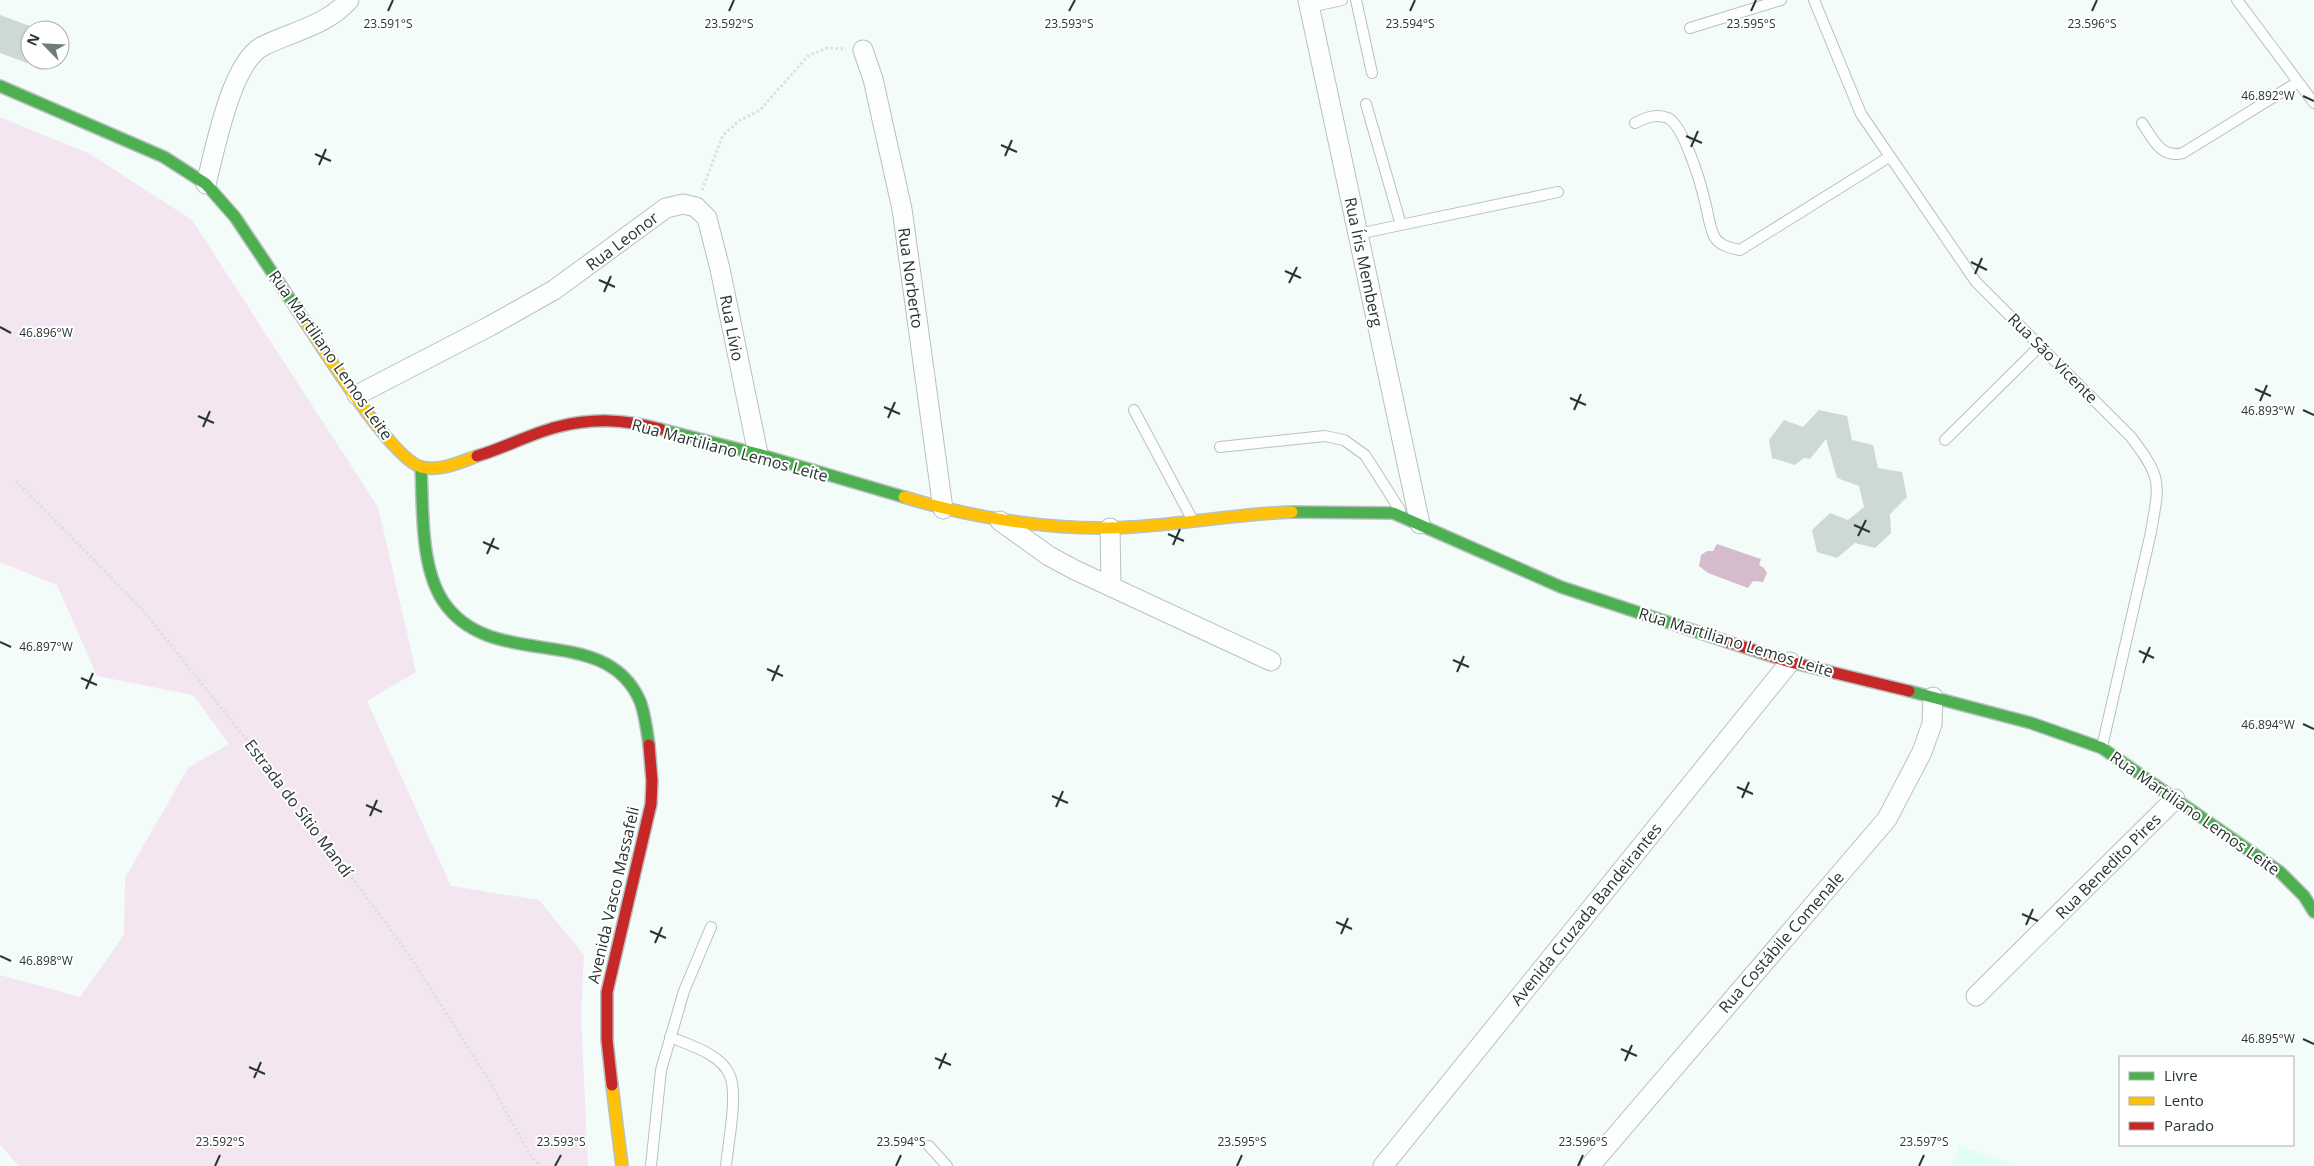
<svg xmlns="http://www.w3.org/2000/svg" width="2314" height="1166" viewBox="0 0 2314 1166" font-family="'Open Sans',sans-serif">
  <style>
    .built { fill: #e0fdf6 }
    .green { fill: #f3e6f0 }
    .water { fill: #d4bccc }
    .building { fill: #cdd9d6 }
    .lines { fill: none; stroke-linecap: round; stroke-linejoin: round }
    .lane-casing { stroke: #b7c1bf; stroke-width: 12 }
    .street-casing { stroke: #b7c1bf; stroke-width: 21 }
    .fast-casing { stroke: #b7c1bf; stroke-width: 14 }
    .slow-casing { stroke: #b7c1bf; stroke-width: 14 }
    .jam-casing { stroke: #b7c1bf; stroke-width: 14 }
    .path { stroke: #dee0e0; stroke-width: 3; stroke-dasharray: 2.5 2.5; stroke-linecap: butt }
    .lane { stroke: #fdfffe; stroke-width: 10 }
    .street { stroke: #fdfffe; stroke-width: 19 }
    .fast { stroke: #4caf50; stroke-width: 11 }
    .slow { stroke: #ffc107; stroke-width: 11 }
    .jam { stroke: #c62828; stroke-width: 11 }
    .ticks { fill: none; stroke: #283632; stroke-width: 2 }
    .labels { text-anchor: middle; stroke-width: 4; stroke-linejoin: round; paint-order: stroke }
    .street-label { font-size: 16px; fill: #283632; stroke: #fff }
    .ticks-label { font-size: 12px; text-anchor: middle; fill: #283632; stroke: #fff; stroke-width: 4; stroke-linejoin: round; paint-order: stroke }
  </style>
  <rect width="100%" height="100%" fill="#f4fcfa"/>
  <path class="built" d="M1960,1146L2018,1166H1951Z"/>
  <path class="green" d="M0,117L90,154L192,220L378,507L416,672L367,701L451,886L539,900L584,955L581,1016L588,1166H19L0,1145V975L80,997L124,935L125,878L188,768L229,744L193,695L97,676L57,585L0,562Z"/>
  <path class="water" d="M1717,544L1761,559L1759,565L1764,568L1767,573L1763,582L1753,581L1748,588L1708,573L1699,566L1701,555L1707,551H1713Z"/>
  <path class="building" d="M0,15L30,26V64L0,53Z
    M1819,410L1847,416L1852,440L1873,445L1878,468L1902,472L1907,497L1890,514L1891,533L1875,548L1855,543L1837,558L1817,552L1812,530L1830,513L1848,520L1864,507L1859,486L1837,478L1826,439L1810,459L1804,458L1795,465L1772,458L1769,440L1784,420L1803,427Z"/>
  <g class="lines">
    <g class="lane-casing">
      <path id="lane" d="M1356,0L1372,73
        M1814,0L1861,114L1976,282L2131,437C2140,449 2151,463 2155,477C2160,493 2153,516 2151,532L2102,747
        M2237,0L2314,103
        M1310,7L1342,0
        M1690,28L1781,0
        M1366,104L1401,225
        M1635,123C1645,118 1656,113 1668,118C1684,126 1701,184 1705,202C1708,212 1709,226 1714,236C1719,246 1731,248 1740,250L1889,157
        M2142,123C2153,139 2161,159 2183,153L2298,82
        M1358,234L1558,192
        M1134,410L1192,519
        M1945,440L2040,346
        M1220,447L1325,436L1344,440L1365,455L1400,510
        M670,1037C689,1045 722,1054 730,1076C738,1095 728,1144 726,1166
        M929,1146L947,1166
        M651,1166L661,1070L684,991L711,927"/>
    </g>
    <g class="street-casing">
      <path id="street" d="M1308,0L1420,524
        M863,50L873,79L902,209L943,509
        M206,184C215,150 231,62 263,46C293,31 326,26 349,0
        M357,395L490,326L554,290L666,208L683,204L696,207L707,218L720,269L758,454
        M1000,521L1049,556L1075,570L1271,661
        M1110,528L1111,587
        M1976,996L2175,799
        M1383,1166L1790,662
        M1590,1166L1887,819L1922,752L1932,724L1933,697"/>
    </g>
    <g class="fast-casing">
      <path id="fast" d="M0,86L164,157L206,184L235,217L296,308
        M660,429L758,454L904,497
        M421,467C423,507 420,566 443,601C491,674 605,620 640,701C645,714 647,731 649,745
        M1292,512L1393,513L1561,587L1728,642
        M1909,691L2031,723L2102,748L2280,872L2304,896L2314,912"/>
    </g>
    <g class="slow-casing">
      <path id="slow" d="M296,308C317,339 390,458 421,467C439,472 461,462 477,456
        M904,497C969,517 1043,529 1110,528C1171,527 1231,514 1292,512
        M612,1085L622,1166"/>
    </g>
    <g class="jam-casing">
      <path id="jam" d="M477,456C504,448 530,434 557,427C593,418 624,419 660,429
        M1728,642L1790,662L1909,691
        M612,1085L607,1040V992L651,804L652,781L649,745"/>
    </g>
    <path class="path" d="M702,190L723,135L739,121L760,110L808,56L827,48L846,49
      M16,481L142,609L275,775L407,952L487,1077L529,1153L540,1166"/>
    <use href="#lane" class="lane"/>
    <use href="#street" class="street"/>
    <use href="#fast" class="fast"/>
    <use href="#slow" class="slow"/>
    <use href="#jam" class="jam"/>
  </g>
  <path class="ticks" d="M388,11L393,0M729,11L734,0M1069,11L1075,0M1410,11L1415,0M1751,11L1756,0M2092,11L2097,0M2303,96L2314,101M1686,136L1702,143M1001,145L1017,152M1691,147L1698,131M315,154L331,161M1005,156L1012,140M319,165L326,149M1971,262L1987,270M1285,271L1301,278M1975,274L1982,258M599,280L615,287M1289,283L1297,267M604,292L611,276M0,327L11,333M2255,389L2271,396M1570,398L1586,405M2260,401L2267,385M884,407L900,414M1574,410L1581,394M2303,410L2314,415M198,416L214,423M888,418L895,402M203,427L210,411M1854,525L1870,532M1168,534L1184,541M1858,536L1866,520M483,542L499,549M1173,545L1180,529M487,554L494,538M0,642L11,647M2139,651L2154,658M1453,660L1469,667M2143,663L2150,647M767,669L783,676M1457,672L1464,656M81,678L97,685M772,681L779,665M86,689L93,673M2303,724L2314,729M1737,787L1753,794M1052,796L1068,803M1742,798L1749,782M366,805L382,812M1056,807L1063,791M370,816L377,800M2022,914L2038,921M1336,922L1352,929M2026,925L2033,909M650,931L666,938M1341,934L1348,918M655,943L662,927M0,956L11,961M2303,1039L2314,1044M1621,1049L1637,1056M935,1058L951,1065M1625,1061L1632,1045M249,1067L265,1074M939,1069L946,1053M254,1078L261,1062M215,1166L220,1155M555,1166L561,1155M896,1166L901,1155M1237,1166L1242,1155M1578,1166L1583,1155M1919,1166L1924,1155"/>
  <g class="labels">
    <g class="street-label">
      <text transform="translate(622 241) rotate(-37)" y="6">Rua Leonor</text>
      <text transform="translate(1364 262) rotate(78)" y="6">Rua Íris Memberg</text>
      <text transform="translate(911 278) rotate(82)" y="6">Rua Norberto</text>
      <text transform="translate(732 328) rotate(79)" y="6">Rua Lívio</text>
      <text transform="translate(331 355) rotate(55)" y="6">Rua Martiliano Lemos Leite</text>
      <text transform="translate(2053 358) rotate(45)" y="6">Rua São Vicente</text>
      <text transform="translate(730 450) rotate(15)" y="6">Rua Martiliano Lemos Leite</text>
      <text transform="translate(1736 642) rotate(17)" y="6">Rua Martiliano Lemos Leite</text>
      <text transform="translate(299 808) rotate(53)" y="6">Estrada do Sítio Mandí</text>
      <text transform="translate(2195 813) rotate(35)" y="6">Rua Martiliano Lemos Leite</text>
      <text transform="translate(2108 866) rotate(-45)" y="6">Rua Benedito Pires</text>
      <text transform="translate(613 895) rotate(-77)" y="6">Avenida Vasco Massafeli</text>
      <text transform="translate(1586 914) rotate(-51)" y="6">Avenida Cruzada Bandeirantes</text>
      <text transform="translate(1781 942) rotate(-49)" y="6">Rua Costábile Comenale</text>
    </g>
  </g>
  <g class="ticks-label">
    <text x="388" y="28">23.591°S</text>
    <text x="729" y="28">23.592°S</text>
    <text x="1069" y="28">23.593°S</text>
    <text x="1410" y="28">23.594°S</text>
    <text x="1751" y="28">23.595°S</text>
    <text x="2092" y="28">23.596°S</text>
    <text x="2268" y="100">46.892°W</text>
    <text x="46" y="337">46.896°W</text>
    <text x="2268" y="415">46.893°W</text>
    <text x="46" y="651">46.897°W</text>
    <text x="2268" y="729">46.894°W</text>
    <text x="46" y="965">46.898°W</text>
    <text x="2268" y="1043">46.895°W</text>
    <text x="220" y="1146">23.592°S</text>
    <text x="561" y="1146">23.593°S</text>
    <text x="901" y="1146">23.594°S</text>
    <text x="1242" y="1146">23.595°S</text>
    <text x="1583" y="1146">23.596°S</text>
    <text x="1924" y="1146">23.597°S</text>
  </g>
  <rect x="2119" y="1056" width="175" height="90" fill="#ffffff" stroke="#a9afad"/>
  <rect x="2129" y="1072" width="25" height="8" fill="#4caf50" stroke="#a9afad"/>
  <text x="2164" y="1081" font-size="15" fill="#283632">Livre</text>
  <rect x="2129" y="1097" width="25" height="8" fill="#ffc107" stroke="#a9afad"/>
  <text x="2164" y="1106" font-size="15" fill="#283632">Lento</text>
  <rect x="2129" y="1122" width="25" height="8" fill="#c62828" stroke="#a9afad"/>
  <text x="2164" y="1131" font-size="15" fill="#283632">Parado</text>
  <g transform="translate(45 45) rotate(294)"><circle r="24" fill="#ffffff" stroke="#a9afad"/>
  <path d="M0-4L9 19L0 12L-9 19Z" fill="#6f7b78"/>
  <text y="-8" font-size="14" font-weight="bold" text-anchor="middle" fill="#283632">N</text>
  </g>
</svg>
